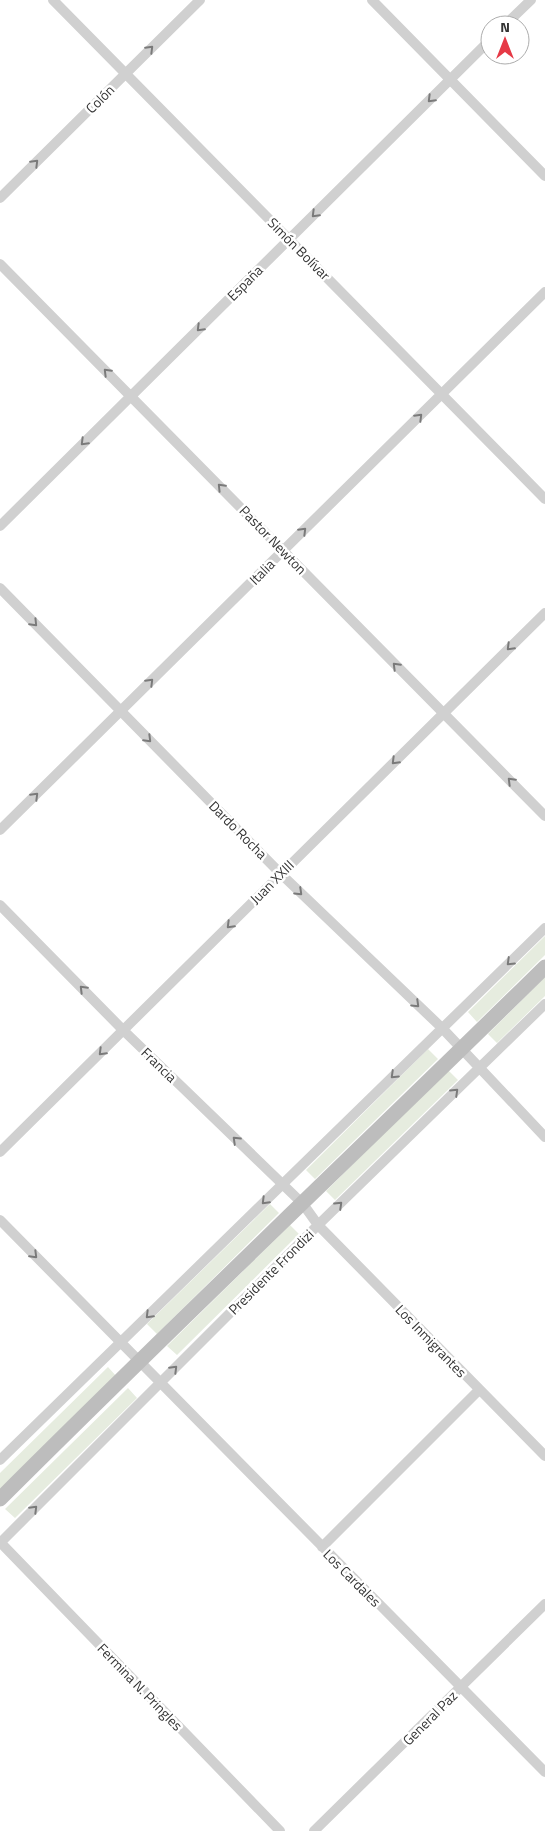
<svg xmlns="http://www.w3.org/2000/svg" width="545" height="1831" viewBox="0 0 545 1831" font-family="'Titillium Web',sans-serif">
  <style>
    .grass { fill: #e6ecdf }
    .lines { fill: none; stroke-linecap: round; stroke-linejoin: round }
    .minor { stroke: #d0d0d0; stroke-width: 10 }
    .secondary { stroke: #bdbdbd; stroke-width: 15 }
    .oneway { stroke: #7a7a7a }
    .labels { text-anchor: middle; stroke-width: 5; stroke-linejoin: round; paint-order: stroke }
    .street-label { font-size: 14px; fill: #333; stroke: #fff }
  </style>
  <rect width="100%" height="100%" fill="#fff"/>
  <path class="grass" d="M545,936V955L477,1022L468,1012Z
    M545,977V996L497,1043L488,1034Z
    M428,1049L438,1059L315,1179L306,1170Z
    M448,1070L458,1080L335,1200L326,1191Z
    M270,1204L279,1213L157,1334L147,1324Z
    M290,1225L299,1234L177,1355L167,1346Z
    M108,1367L117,1377L0,1492V1473Z
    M128,1388L137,1398L15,1518L5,1509Z"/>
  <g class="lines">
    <path class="minor" d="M53,0L545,499
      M372,0L545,176
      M505,25L531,0
      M0,198L200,0
      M0,264L545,816
      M0,526L490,40
      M0,588L281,874L442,1028L545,1137
      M0,830L545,292
      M0,905L123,1030L303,1204L318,1225L545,1456
      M0,1152L545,613
      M0,1220L545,1772
      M0,1460L545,928
      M0,1542L280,1831
      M0,1543L318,1225L545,1004
      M322,1547L479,1390
      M314,1831L545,1604"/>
    <path class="secondary" d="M0,1499C180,1319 364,1145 545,967"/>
  </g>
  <defs><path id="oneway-chevron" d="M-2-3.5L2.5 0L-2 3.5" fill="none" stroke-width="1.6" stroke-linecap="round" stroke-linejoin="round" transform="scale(1.25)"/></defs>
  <g class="oneway">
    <use href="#oneway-chevron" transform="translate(150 49) rotate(-45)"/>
    <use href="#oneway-chevron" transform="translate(431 99) rotate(135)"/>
    <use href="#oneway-chevron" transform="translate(35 163) rotate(-45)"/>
    <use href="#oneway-chevron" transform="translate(315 214) rotate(135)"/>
    <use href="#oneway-chevron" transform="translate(200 328) rotate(135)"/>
    <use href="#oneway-chevron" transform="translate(107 372) rotate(-135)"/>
    <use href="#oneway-chevron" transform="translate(419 417) rotate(-45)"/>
    <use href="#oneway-chevron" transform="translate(84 442) rotate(135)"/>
    <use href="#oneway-chevron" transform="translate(221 487) rotate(-134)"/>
    <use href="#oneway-chevron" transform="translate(303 531) rotate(-45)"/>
    <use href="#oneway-chevron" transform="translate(34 623) rotate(46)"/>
    <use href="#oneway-chevron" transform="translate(510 647) rotate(135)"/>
    <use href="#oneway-chevron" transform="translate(396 666) rotate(-135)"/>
    <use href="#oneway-chevron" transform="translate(150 682) rotate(-45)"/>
    <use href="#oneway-chevron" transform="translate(148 739) rotate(45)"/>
    <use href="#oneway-chevron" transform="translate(395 761) rotate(135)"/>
    <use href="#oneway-chevron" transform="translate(511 781) rotate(-135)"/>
    <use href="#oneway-chevron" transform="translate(35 796) rotate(-45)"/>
    <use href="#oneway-chevron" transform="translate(299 892) rotate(44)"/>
    <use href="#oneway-chevron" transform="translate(230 925) rotate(135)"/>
    <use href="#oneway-chevron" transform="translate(510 962) rotate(136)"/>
    <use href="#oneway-chevron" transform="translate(83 989) rotate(-135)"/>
    <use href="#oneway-chevron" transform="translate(416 1004) rotate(44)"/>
    <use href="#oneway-chevron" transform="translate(102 1052) rotate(135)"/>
    <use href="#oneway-chevron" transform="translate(394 1075) rotate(136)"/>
    <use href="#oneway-chevron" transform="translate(455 1092) rotate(-44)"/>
    <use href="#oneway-chevron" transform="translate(236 1140) rotate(-136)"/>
    <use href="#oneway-chevron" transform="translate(265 1201) rotate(135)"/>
    <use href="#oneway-chevron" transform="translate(339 1205) rotate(-44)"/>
    <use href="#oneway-chevron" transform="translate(34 1255) rotate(45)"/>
    <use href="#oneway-chevron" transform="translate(149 1315) rotate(135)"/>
    <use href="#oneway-chevron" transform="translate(174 1369) rotate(-45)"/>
    <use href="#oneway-chevron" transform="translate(34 1509) rotate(-45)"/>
  </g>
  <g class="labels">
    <g class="street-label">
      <text transform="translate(100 99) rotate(-45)" y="5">Colón</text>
      <text transform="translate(299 249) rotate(45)" y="5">Simón Bolívar</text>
      <text transform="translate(245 283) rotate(-45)" y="5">España</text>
      <text transform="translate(273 540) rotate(46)" y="5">Pastor Newton</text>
      <text transform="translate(262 572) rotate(-45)" y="5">Italia</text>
      <text transform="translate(238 830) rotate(45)" y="5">Dardo Rocha</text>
      <text transform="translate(272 882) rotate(-45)" y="5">Juan XXIII</text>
      <text transform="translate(159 1065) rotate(44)" y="5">Francia</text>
      <text transform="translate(271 1272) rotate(-45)" y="5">Presidente Frondizi</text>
      <text transform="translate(431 1341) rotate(46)" y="5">Los Inmigrantes</text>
      <text transform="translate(352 1578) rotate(45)" y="5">Los Cardales</text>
      <text transform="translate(140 1687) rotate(46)" y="5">Fermina N. Pringles</text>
      <text transform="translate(430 1718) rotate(-45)" y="5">General Paz</text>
    </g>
  </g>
  <g transform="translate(505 40)"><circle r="24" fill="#ffffff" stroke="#adadad"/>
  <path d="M0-4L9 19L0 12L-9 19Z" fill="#e63946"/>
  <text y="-8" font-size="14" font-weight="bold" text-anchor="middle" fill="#333333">N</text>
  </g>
</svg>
